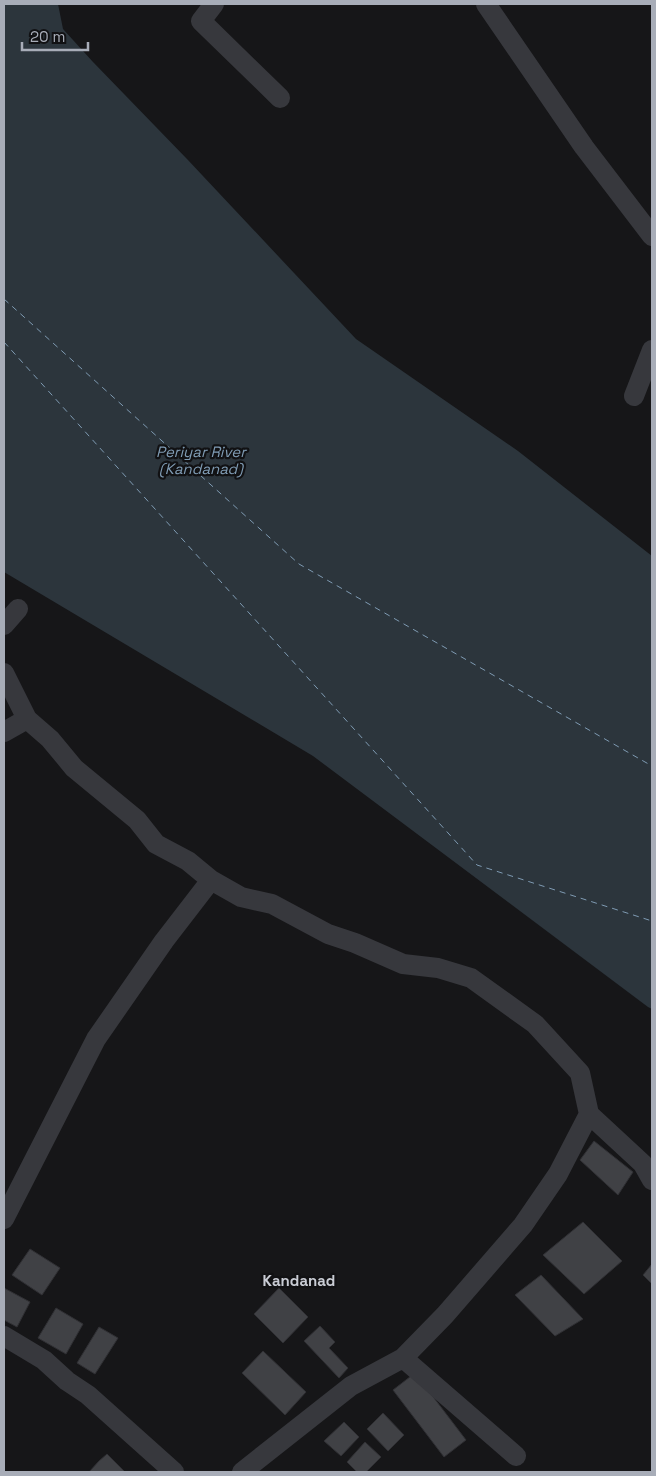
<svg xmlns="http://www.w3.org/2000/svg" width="656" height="1476" viewBox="0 0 656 1476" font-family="'Space Grotesk',sans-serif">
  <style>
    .water { fill: #2c353c }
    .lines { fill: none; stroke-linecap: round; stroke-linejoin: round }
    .ferry { stroke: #7f9bb3; stroke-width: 1; stroke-dasharray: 6 5; stroke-linecap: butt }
    .building { fill: #404145; stroke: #303034 }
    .minor { stroke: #37383d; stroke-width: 20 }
    .labels { text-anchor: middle; stroke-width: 4.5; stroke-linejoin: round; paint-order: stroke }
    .water-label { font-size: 15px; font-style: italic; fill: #7f9bb3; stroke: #111113 }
    .neighbourhood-label { font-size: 15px; font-weight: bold; fill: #c9ccd4; stroke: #111113 }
  </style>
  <rect width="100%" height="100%" fill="#161618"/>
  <path class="water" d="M4,4H58L63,29L93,62L187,159L356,339L518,451L652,556V1009L648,1007L313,756L4,572Z"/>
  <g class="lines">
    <path class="ferry" d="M4,299L299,564L652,766
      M4,342L477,865L652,921"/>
  </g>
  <path class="building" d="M594,1141L633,1172L618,1195L580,1160Z
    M583,1222L622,1261L584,1294L543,1255Z
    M30,1249L60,1268L42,1295L12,1275Z
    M652,1264V1284L643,1275Z
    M541,1275L583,1319L555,1336L515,1295Z
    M4,1288L30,1302L17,1327L4,1320Z
    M279,1288L308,1317L283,1343L254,1314Z
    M56,1308L83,1324L66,1354L38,1338Z
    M320,1326L335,1342L329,1348L348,1368L339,1378L304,1341Z
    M99,1327L118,1338L95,1374L77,1363Z
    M263,1351L306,1392L285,1415L242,1373Z
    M415,1373L466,1440L444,1457L393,1390Z
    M383,1413L404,1435L388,1451L367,1429Z
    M344,1422L359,1437L341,1456L324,1441Z
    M365,1442L381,1457L366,1472H357L347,1462Z
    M107,1454L125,1472H89L99,1461Z"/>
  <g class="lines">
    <path class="minor" d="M214,4L201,21L280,98
      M486,4L584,147L652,236
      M634,396L652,350
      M4,625L18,609
      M4,673L27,719L50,739L74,768L137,820L156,844L188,861L211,880L241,897L272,904L328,934L355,943L403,964L438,968L471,978L535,1024L580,1073L589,1114L558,1174L523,1225L445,1315L403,1358L351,1386L242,1472
      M4,732L27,719
      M589,1114L643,1164L652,1180
      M4,1219L96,1039L164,941L211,880
      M4,1336L44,1360L67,1381L88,1395L174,1472
      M403,1358L516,1456"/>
  </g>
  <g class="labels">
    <g class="water-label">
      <text x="201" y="457">Periyar River<tspan x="201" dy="17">(Kandanad)</tspan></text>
    </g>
    <g class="neighbourhood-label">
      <text x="299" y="1286">Kandanad</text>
    </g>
  </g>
  <rect width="656" height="1476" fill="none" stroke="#a8adb8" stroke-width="10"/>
  <path d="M22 42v8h66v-8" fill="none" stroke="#a8adb8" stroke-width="2.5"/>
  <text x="30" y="42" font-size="15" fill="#a8adb8" stroke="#111113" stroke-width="4" paint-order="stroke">20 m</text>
</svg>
